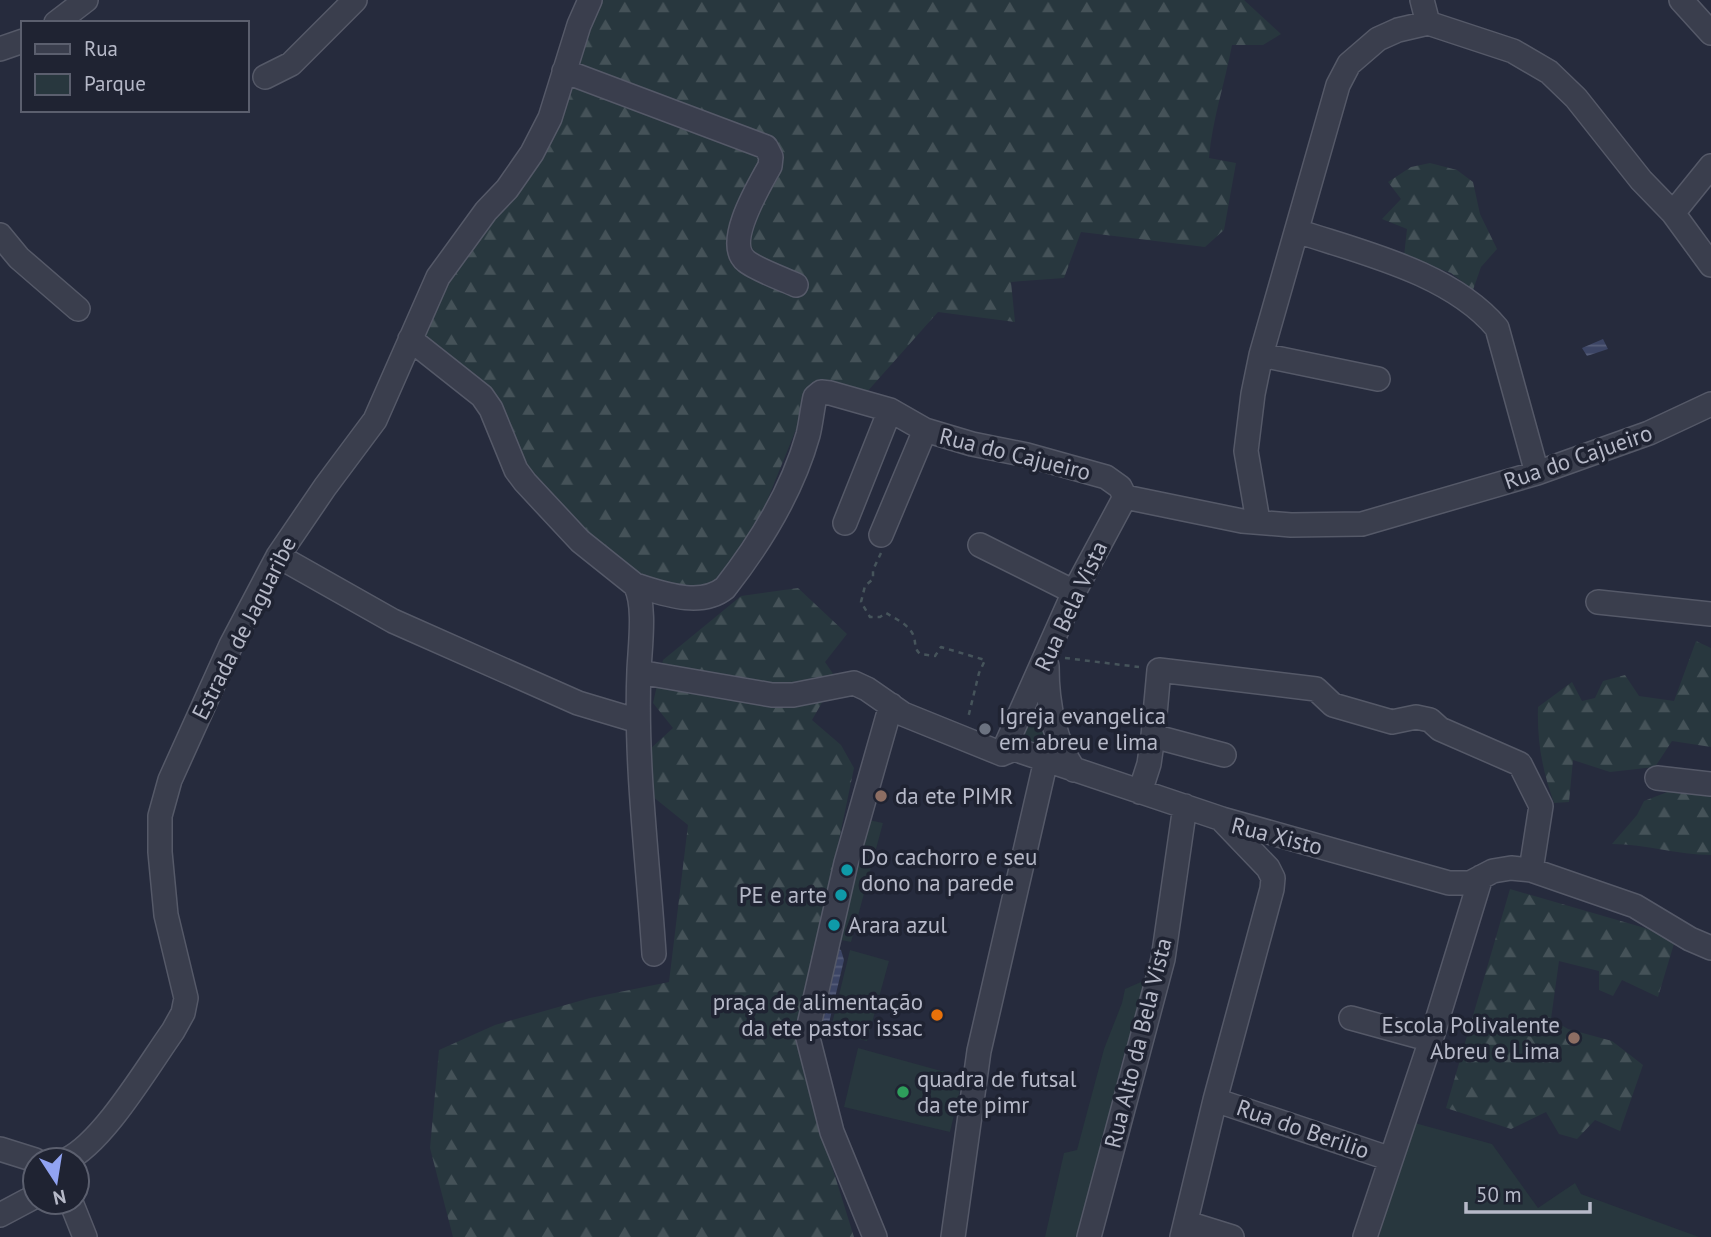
<svg xmlns="http://www.w3.org/2000/svg" width="1711" height="1237" viewBox="0 0 1711 1237" font-family="'PT Sans',sans-serif">
  <style>
    .green { fill: #28373e }
    .forest { fill: url(#forest-firs) }
    .water { fill: url(#water-rules) }
    .lines { fill: none; stroke-linecap: round; stroke-linejoin: round }
    .minor-casing { stroke: #555968; stroke-width: 26 }
    .path { stroke: #46545b; stroke-width: 2.5; stroke-dasharray: 5 5; stroke-linecap: butt }
    .minor { stroke: #3a3e4d; stroke-width: 23 }
    .worship-dot { fill: #6b7280; stroke: #1f2332; stroke-width: 2.5 }
    .education-dot { fill: #8d6e63; stroke: #1f2332; stroke-width: 2.5 }
    .culture-dot { fill: #0f9aa8; stroke: #1f2332; stroke-width: 2.5 }
    .food-dot { fill: #e8710a; stroke: #1f2332; stroke-width: 2.5 }
    .leisure-dot { fill: #2e9e5b; stroke: #1f2332; stroke-width: 2.5 }
    .labels { text-anchor: middle; stroke-width: 7; stroke-linejoin: round; paint-order: stroke }
    .street-label { font-size: 23px; fill: #b6b9c8; stroke: #1f2332 }
    .poi-label { font-size: 23px; fill: #b6b9c8; stroke: #1f2332; text-anchor: start }
  </style>
  <defs>
    <pattern id="forest-firs" width="22" height="20" patternUnits="userSpaceOnUse" patternTransform="scale(1.75)"><rect width="22" height="20" fill="#28373e"/><path d="M5 1l3.5 6h-7zM16 11l3.5 6h-7z" fill="#455258"/></pattern>
    <pattern id="water-rules" width="6" height="5" patternUnits="userSpaceOnUse" patternTransform="scale(1.75)"><rect width="6" height="5" fill="#3c4565"/><path d="M0 2.5h6" fill="none" stroke="#565e7a"/></pattern>
  </defs>
  <rect width="100%" height="100%" fill="#262b3d"/>
  <path class="green" d="M1029,711L1042,714L1056,757L1011,743Z
    M864,819L883,823L851,942L836,939Z
    M850,950L889,961L867,1041L830,1032Z
    M1150,978L1123,1058L1081,1237H1045L1064,1153L1077,1150L1104,1049L1122,1003L1125,989Z
    M858,1048L963,1077L950,1132L844,1107Z
    M1411,1122L1492,1144L1538,1208L1575,1183L1581,1194L1699,1237H1379Z"/>
  <path class="forest" d="M594,0H1244L1281,34L1263,45H1232C1225,83 1212,120 1209,158L1236,163L1224,230L1205,247L1081,232L1064,278L1011,282L1015,322L938,312L866,393L808,392L797,427L758,523L710,589L640,579L593,539L527,466L489,390L417,344L450,275L494,214Z
    M1430,163L1457,170L1473,182L1480,214L1497,249L1481,267L1473,290L1451,273L1404,256L1407,229L1382,219L1401,199L1388,182L1411,167Z
    M798,588L847,634L825,662L836,678L812,720L841,745L854,768L799,1032L819,1125L854,1237H453L430,1148L439,1050L495,1025L590,998L669,982L688,825L652,796L650,749L673,728L653,703L663,660L741,596Z
    M1696,641L1711,648V747L1672,741L1655,767L1610,772L1573,760L1569,802L1554,803C1542,769 1537,742 1538,707L1572,682L1582,701L1595,698L1603,681L1625,675L1639,696L1674,701Z
    M1683,786L1711,790V855C1677,855 1646,844 1612,844L1637,815L1644,801Z
    M1510,889L1676,937L1658,997L1622,980L1613,996L1599,990V971L1559,961L1551,1019L1568,1029L1612,1041L1643,1065L1620,1131L1595,1120L1577,1139L1559,1134L1546,1112L1511,1129L1446,1108Z"/>
  <path class="water" d="M1603,339L1608,349L1587,356L1582,348Z
    M838,949L841,950L844,960L829,1023L826,1030L818,1031Z"/>
  <g class="lines">
    <g class="minor-casing">
      <path id="minor" d="M1422,0L1428,23
        M1681,0L1711,33
        M56,23L86,0
        M0,49L23,41
        M564,71L766,147L771,157L770,166C759,186 724,243 746,261C755,269 783,279 796,285
        M265,77L291,64L355,0
        M1673,213L1711,166
        M1297,231C1363,253 1451,273 1497,328L1537,473
        M0,235L19,258L78,309
        M410,339L482,396L491,409L516,470L525,482L580,541L635,585C646,604 640,647 639,670C635,764 648,860 654,954
        M1261,355L1378,379
        M1125,497L1242,521L1291,525L1362,524L1537,473L1649,433L1711,404
        M1258,521L1246,451L1253,394L1261,355L1338,85L1349,64L1378,39L1398,30L1428,23L1513,51L1549,72L1576,98L1641,180L1673,213L1711,265
        M845,523L890,410
        M881,535L925,430
        M980,545L1074,592
        M278,556L393,621L578,703L638,721
        M635,585C662,593 700,608 725,588C761,542 792,492 808,435C811,423 812,410 815,397L821,392L830,393L890,410L925,430L972,444L1027,455L1106,477L1120,487L1125,497
        M1598,602L1711,614
        M1047,666C1047,701 1054,740 1074,770
        M639,672L772,695H793L854,683L867,689L903,714L1002,754L1014,749L1222,819L1449,883H1470L1493,871L1511,868L1531,870L1635,906L1690,939L1711,948
        M1153,736L1159,670L1316,689L1333,705L1392,722L1416,717L1430,720L1440,729L1520,764L1541,806L1531,870
        M1002,754L1074,592L1125,497
        M1657,778L1711,784
        M1140,792L1149,764L1153,736L1224,755
        M1351,1018L1431,1040
        M1215,1100L1391,1159
        M0,1149L35,1160
        M66,1160C103,1143 148,1066 173,1031L183,1013L186,998L166,915L160,852V816L170,780L231,645L278,556L325,487L375,420L438,277L486,211L507,189L532,153L550,118L579,25L590,0
        M71,1202L85,1237
        M0,1215L32,1198L35,1192
        M1187,1223L1232,1237
        M875,1237L832,1132L807,1034L846,863L891,705
        M953,1237L979,1051L1046,760
        M1089,1237L1163,959L1185,806
        M1182,1237L1215,1100L1272,889L1273,878L1268,868L1222,820
        M1365,1237L1431,1040L1481,877"/>
    </g>
    <path class="path" d="M881,553L873,570V579L865,586L861,602L870,617H880L886,613C896,619 910,625 914,637C916,645 914,648 920,654L935,656L941,647L985,660L979,673L968,718
      M1065,658L1139,667"/>
    <use href="#minor" class="minor"/>
  </g>
  <circle class="worship-dot" cx="985" cy="729" r="7"/>
  <g class="education-dot">
    <circle cx="881" cy="796" r="7"/>
    <circle cx="1574" cy="1038" r="7"/>
  </g>
  <g class="culture-dot">
    <circle cx="847" cy="870" r="7"/>
    <circle cx="841" cy="895" r="7"/>
    <circle cx="834" cy="925" r="7"/>
  </g>
  <circle class="food-dot" cx="937" cy="1015" r="7"/>
  <circle class="leisure-dot" cx="903" cy="1092" r="7"/>
  <g class="labels">
    <g class="street-label">
      <text transform="translate(1015 454) rotate(14)" y="8">Rua do Cajueiro</text>
      <text transform="translate(1578 457) rotate(-19)" y="8">Rua do Cajueiro</text>
      <text transform="translate(1071 606) rotate(-65)" y="8">Rua Bela Vista</text>
      <text transform="translate(244 628) rotate(-63)" y="8">Estrada de Jaguaribe</text>
      <text transform="translate(1277 836) rotate(14)" y="8">Rua Xisto</text>
      <text transform="translate(1138 1043) rotate(-76)" y="8">Rua Alto da Bela Vista</text>
      <text transform="translate(1303 1129) rotate(19)" y="8">Rua do Berilio</text>
    </g>
    <g class="poi-label">
      <text x="999" y="724">Igreja evangelica<tspan x="999" dy="26">em abreu e lima</tspan></text>
      <text x="895" y="804">da ete PIMR</text>
      <text x="861" y="865">Do cachorro e seu<tspan x="861" dy="26">dono na parede</tspan></text>
      <text x="827" y="903" text-anchor="end">PE e arte</text>
      <text x="848" y="933">Arara azul</text>
      <text x="923" y="1010" text-anchor="end">praça de alimentação<tspan x="923" dy="26">da ete pastor issac</tspan></text>
      <text x="1560" y="1033" text-anchor="end">Escola Polivalente<tspan x="1560" dy="26">Abreu e Lima</tspan></text>
      <text x="917" y="1087">quadra de futsal<tspan x="917" dy="26">da ete pimr</tspan></text>
    </g>
  </g>
  <rect x="21" y="21" width="228" height="91" fill="#1f2332" stroke="#5b5f6e" stroke-width="2"/>
  <rect x="35" y="44" width="35" height="10" fill="#3a3e4d" stroke="#5b5f6e" stroke-width="2"/>
  <text x="84" y="56" font-size="21" fill="#b6b9c8">Rua</text>
  <rect x="35" y="74" width="35" height="21" fill="#28373e" stroke="#5b5f6e" stroke-width="2"/>
  <text x="84" y="91" font-size="21" fill="#b6b9c8">Parque</text>
  <g transform="translate(56 1181) rotate(168)"><circle r="33" fill="#1f2332" stroke="#5b5f6e" stroke-width="2"/>
  <path d="M0-5L12 26L0 18L-12 26Z" fill="#91a3f2"/>
  <text y="-10" font-size="19" font-weight="bold" text-anchor="middle" fill="#b6b9c8">N</text>
  </g>
  <path d="M1466 1202v10h124v-10" fill="none" stroke="#b6b9c8" stroke-width="3.5"/>
  <text x="1476" y="1202" font-size="21" fill="#b6b9c8" stroke="#1f2332" stroke-width="5" paint-order="stroke">50 m</text>
</svg>
